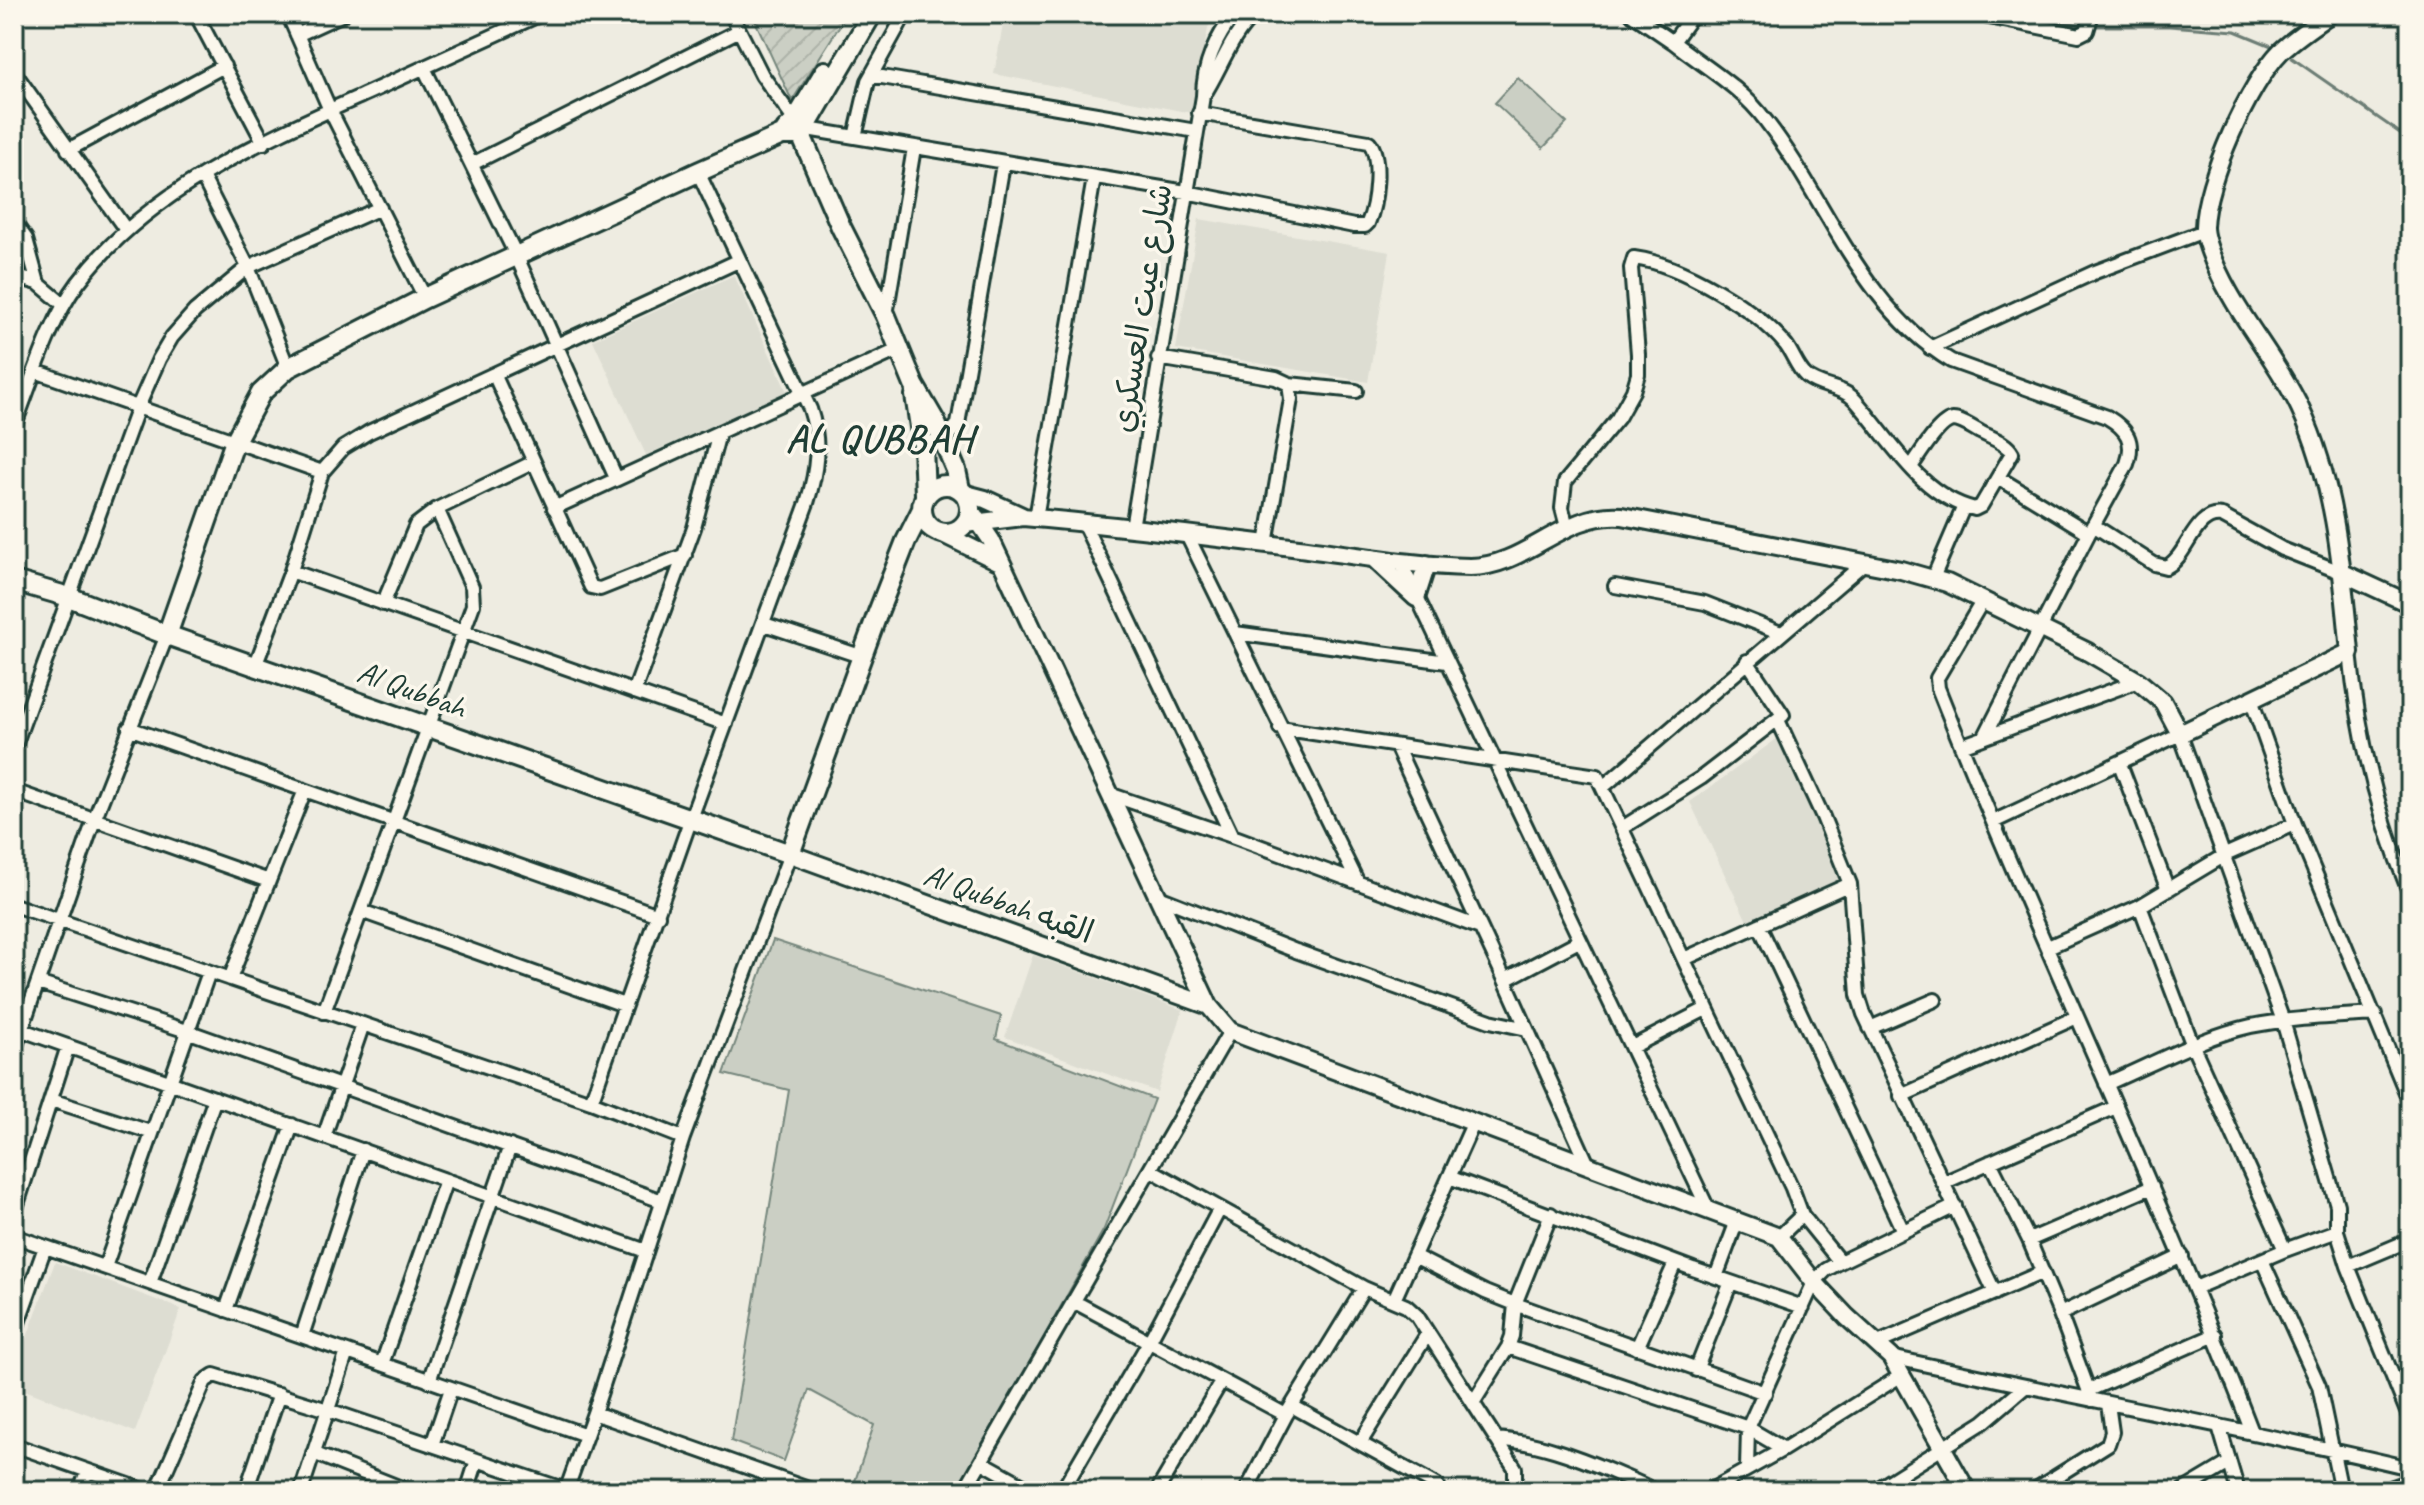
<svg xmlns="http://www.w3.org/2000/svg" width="2424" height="1505" viewBox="0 0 2424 1505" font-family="Caveat,'Playpen Sans Arabic',sans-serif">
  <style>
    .built { fill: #ddddd2 }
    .park { fill: #cbcfc4; stroke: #75867c; stroke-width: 2 }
    .garden { fill: url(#garden-furrows); stroke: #75867c; stroke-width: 2 }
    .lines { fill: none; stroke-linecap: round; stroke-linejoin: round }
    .stream { stroke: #6c7d74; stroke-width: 3 }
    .minor-casing { stroke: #1f3d34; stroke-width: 18 }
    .tertiary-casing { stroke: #1f3d34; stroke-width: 22 }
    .secondary-casing { stroke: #1f3d34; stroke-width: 24 }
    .minor { stroke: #fbf7ec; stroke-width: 12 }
    .tertiary { stroke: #fbf7ec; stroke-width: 16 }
    .secondary { stroke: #fbf7ec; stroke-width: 18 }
    .labels { text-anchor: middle; stroke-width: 7; stroke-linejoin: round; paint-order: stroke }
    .street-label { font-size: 32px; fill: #1f3d34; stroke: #fbf7ec }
    .district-label { font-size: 40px; font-weight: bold; letter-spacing: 2px; fill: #1f3d34; stroke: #fbf7ec }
  </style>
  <defs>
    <pattern id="garden-furrows" width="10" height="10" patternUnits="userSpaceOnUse" patternTransform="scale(2)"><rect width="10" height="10" fill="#cbcfc4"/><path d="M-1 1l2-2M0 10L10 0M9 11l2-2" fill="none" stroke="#aeb3a9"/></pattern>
  </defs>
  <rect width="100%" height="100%" fill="#eeece1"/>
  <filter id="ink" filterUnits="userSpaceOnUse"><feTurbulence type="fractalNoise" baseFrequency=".0125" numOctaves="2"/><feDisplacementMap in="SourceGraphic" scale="16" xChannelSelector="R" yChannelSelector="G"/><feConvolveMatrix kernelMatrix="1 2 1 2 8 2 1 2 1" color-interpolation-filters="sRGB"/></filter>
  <g filter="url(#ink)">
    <path class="built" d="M1005,14H1211L1191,113L994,74Z
      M1199,219L1390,252L1368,382L1176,349Z
      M734,275L787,392L646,455L593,340Z
      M1778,738L1842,878L1747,921L1690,802Z
      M1033,955L1183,1010L1157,1092L1005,1037Z
      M55,1262L181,1309L135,1432L14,1386V1372Z"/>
    <path class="park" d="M1518,78L1567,123L1543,148L1495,103Z
      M773,940L1001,1016L996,1039L1154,1099L1104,1229L958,1491H874L854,1484L874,1425L809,1390L784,1461L731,1441L789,1090L724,1074Z"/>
    <path class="garden" d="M752,14H847L792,101Z"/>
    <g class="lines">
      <path class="stream" d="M2023,14L2086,26
        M2094,26H2169L2235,31L2274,47
        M2292,58L2410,140"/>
      <g class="minor-casing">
        <path id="minor" d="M196,14L264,143
          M288,14L330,110L425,298
          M731,14L762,75L795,121
          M1632,14L1673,42
          M1693,14L1673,42C1706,68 1741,87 1766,121C1828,201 1860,306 1951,361L2107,417C2127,429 2135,441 2127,464L2089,533L1985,736
          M1974,14L2079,35L2087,31L2092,14
          M297,35L343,14
          M424,68L516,255L616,478
          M14,72L126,230
          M872,77H882L1196,131
          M1203,96C1221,69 1230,36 1255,14
          M807,129L1186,192L1354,226H1365L1368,223C1376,205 1382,157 1369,142L1199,113
          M855,137L868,81L904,16
          M68,150L224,66
          M472,164L738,31
          M202,176L248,267L288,368
          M14,222L26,239L38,283
          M14,276L38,283L64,305
          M886,315L914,148
          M1930,348L2095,272L2204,231
          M1158,358L1276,378L1289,384L1356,391
          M35,371L322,472
          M494,374L591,587L600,589L685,555
          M14,427C31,383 50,320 78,283C148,189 266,139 370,92C427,66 484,40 541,14
          M923,446L949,435L958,424L1003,164
          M1999,478L2089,533
          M554,508L900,349
          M1036,518L1094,178
          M1083,522L1232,836
          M2093,525L2154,564L2166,567C2188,557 2194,511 2222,516L2282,549L2343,573
          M1567,527L1562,508L1565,482L1618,418L1633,391L1638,374V354L1631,268L1634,258C1680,264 1757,309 1786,345C1793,354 1797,368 1806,376C1820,388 1842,386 1855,400C1890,439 1920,496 1975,509L1981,506L2012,453C2007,443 1992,438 1982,433C1974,429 1962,420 1953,420C1939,421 1919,456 1911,467
          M1132,528L1203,96C1203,66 1216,37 1235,14
          M1187,535L1358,883
          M1266,544L1291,399L1289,384
          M1400,561L1709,1211
          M291,571L726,724
          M1933,578L1964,506
          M1615,586L1705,603L1781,633
          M1983,600L1937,678L1938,688C2037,938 2155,1180 2252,1432
          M383,604L416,525L437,509L534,462
          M764,624L863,657
          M1235,633L1447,662
          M2350,652C2358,735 2378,816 2410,894
          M256,664L291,571L322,472L343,448L369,432L738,261
          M634,692L694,528L719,433
          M2252,702L2295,824L2410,1102
          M1778,720L1823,817L1850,884L1858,995L1864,1014L1995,1293
          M129,728L658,915
          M1280,728L1597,776L1792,1188L1802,1215L1840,1262
          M1396,746L1505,980L1589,1167
          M1961,746L2138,681
          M14,748L138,407L159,359L172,337L195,311L248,267L380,208
          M2120,764L2168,890
          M1603,787L1863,564
          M14,791L269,881
          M1109,794L1232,836L1478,927
          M1993,822L2180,734L2283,1021L2337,1205V1231L2348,1266L2410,1419
          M1622,828L1701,778L1783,715L1747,661
          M1159,897L1296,951L1490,1021L1527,1029
          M14,905L591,1102L683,1138
          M2140,906L2193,1046L2285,1250
          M361,911L624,1005
          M1759,925L1903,1231
          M2048,947L2140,906L2225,855L2295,824
          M1684,959L1850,884
          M230,979L305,790
          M1505,980L1579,941
          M38,983L187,1031L662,1201
          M324,1012L473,605L472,587L437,509
          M1870,1028L1935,1000
          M22,1030L646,1251
          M1632,1047L1706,1009
          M14,1051L94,820L167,635
          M2106,1084C2153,1064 2201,1037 2251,1026C2291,1018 2334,1017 2375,1014
          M1901,1096L2077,1017
          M51,1100L150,1132
          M591,1102L690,821L807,503C817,471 821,442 810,409L698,172
          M324,1137L363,1024
          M1990,1162L2029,1240L2060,1314L2092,1400
          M1151,1170L1364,1288L1406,1306L1417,1316L1515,1468V1491
          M1449,1177L1693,1269L1803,1307
          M1943,1183L2116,1107
          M14,1214L68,1046
          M14,1236L586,1435
          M1779,1237L1802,1215
          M2029,1240L2152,1187
          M1414,1256L1485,1292L1515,1304L1765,1393
          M2262,1260L2319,1386L2341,1491
          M2348,1266L2410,1240
          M105,1267L209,972
          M1716,1277L1737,1221
          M150,1283L215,1098
          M2195,1288L2285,1250L2337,1231
          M1394,1300L1473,1124
          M1073,1301L1286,1415
          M226,1310L292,1125
          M2060,1314L2182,1256
          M14,1334L45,1247
          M302,1336L363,1150
          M1878,1343L2043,1272
          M1508,1347L1748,1428L1784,1449
          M1637,1348L1675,1263
          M1891,1357C2064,1396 2238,1427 2410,1468
          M382,1364L446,1180
          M1696,1370L1731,1282
          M429,1381L510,1146
          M2089,1390L2215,1335
          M1473,1403L1508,1347L1512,1336L1515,1304L1551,1214
          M1292,1406L1436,1485L1440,1491
          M594,1413L814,1491
          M2219,1426L2238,1491
          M1496,1439C1537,1442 1575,1456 1613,1472C1626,1478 1641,1483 1654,1491
          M1360,1443L1428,1333
          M14,1445L146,1491
          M432,1445L451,1389
          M313,1453L409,1491
          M982,1462L1034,1491
          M1747,1469L1748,1428L1814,1282L1826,1270L1840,1262L1955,1206
          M80,1491L87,1471
          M157,1491L205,1381L214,1375L328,1410L566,1490
          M246,1491L279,1394
          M301,1491L347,1352
          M467,1491L477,1460
          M566,1491L594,1413L683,1138L790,854
          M766,1491L771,1476
          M964,1491L1230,1031
          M1062,1491L1149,1342L1219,1210
          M1157,1491L1221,1382
          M1246,1491L1286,1415L1364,1288
          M1709,1491L1784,1449L1902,1375
          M1874,1491L1984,1422L2025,1387
          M2033,1491L2108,1444L2112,1432L2108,1404
          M2182,1491L2229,1463
          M2382,1491L2410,1481"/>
      </g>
      <g class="tertiary-casing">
        <path id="tertiary" d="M966,494L985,499L1022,516
          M970,509L991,540L1209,1006L1230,1031L1779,1237L1814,1282L1847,1317L1891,1357L1967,1491
          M965,524L1023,517C1118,525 1212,537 1307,549C1360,556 1415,566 1470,567C1526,567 1564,511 1622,516L1901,570L1947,583L2088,652L2138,681L2163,702L2180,734L2350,652C2342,569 2336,485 2300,408C2276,357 2236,315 2214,262C2210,252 2204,238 2204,227C2205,182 2249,83 2281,51C2296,37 2313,26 2330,14
          M941,533L1000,562
          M1373,558L1416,598L1427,564
          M2343,573L2410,604
          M790,854L1209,1006"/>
      </g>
      <g class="secondary-casing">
        <path id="secondary" d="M795,121L841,227L886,316L914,385L935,421L956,470L960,489
          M786,130L795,121L825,71
          M915,395L923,446L925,495
          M922 509a24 24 0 1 1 48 0a24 24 0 1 1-48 0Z
          M14,581L69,597L167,635L790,854L877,615L906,541L921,511
          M167,635L235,441L261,393L288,368L425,298L698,172L782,135H801L872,14"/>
      </g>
      <use href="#minor" class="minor"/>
      <use href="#tertiary" class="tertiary"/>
      <use href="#secondary" class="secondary"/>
    </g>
  </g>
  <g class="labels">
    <g class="street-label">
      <text transform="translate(1141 308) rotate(-81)" y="11">شارع عيت العسكري</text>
      <text transform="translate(412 689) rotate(20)" y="11">Al Qubbah</text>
      <text transform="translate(1009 903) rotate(20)" y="11">Al Qubbah القبه</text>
    </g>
    <g class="district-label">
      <text x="880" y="451">AL QUBBAH</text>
    </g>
  </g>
  <rect width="2424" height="1505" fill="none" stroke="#fbf7ec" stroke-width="48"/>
  <rect x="24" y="24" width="2376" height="1457" fill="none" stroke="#1f3d34" stroke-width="3" filter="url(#ink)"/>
</svg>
